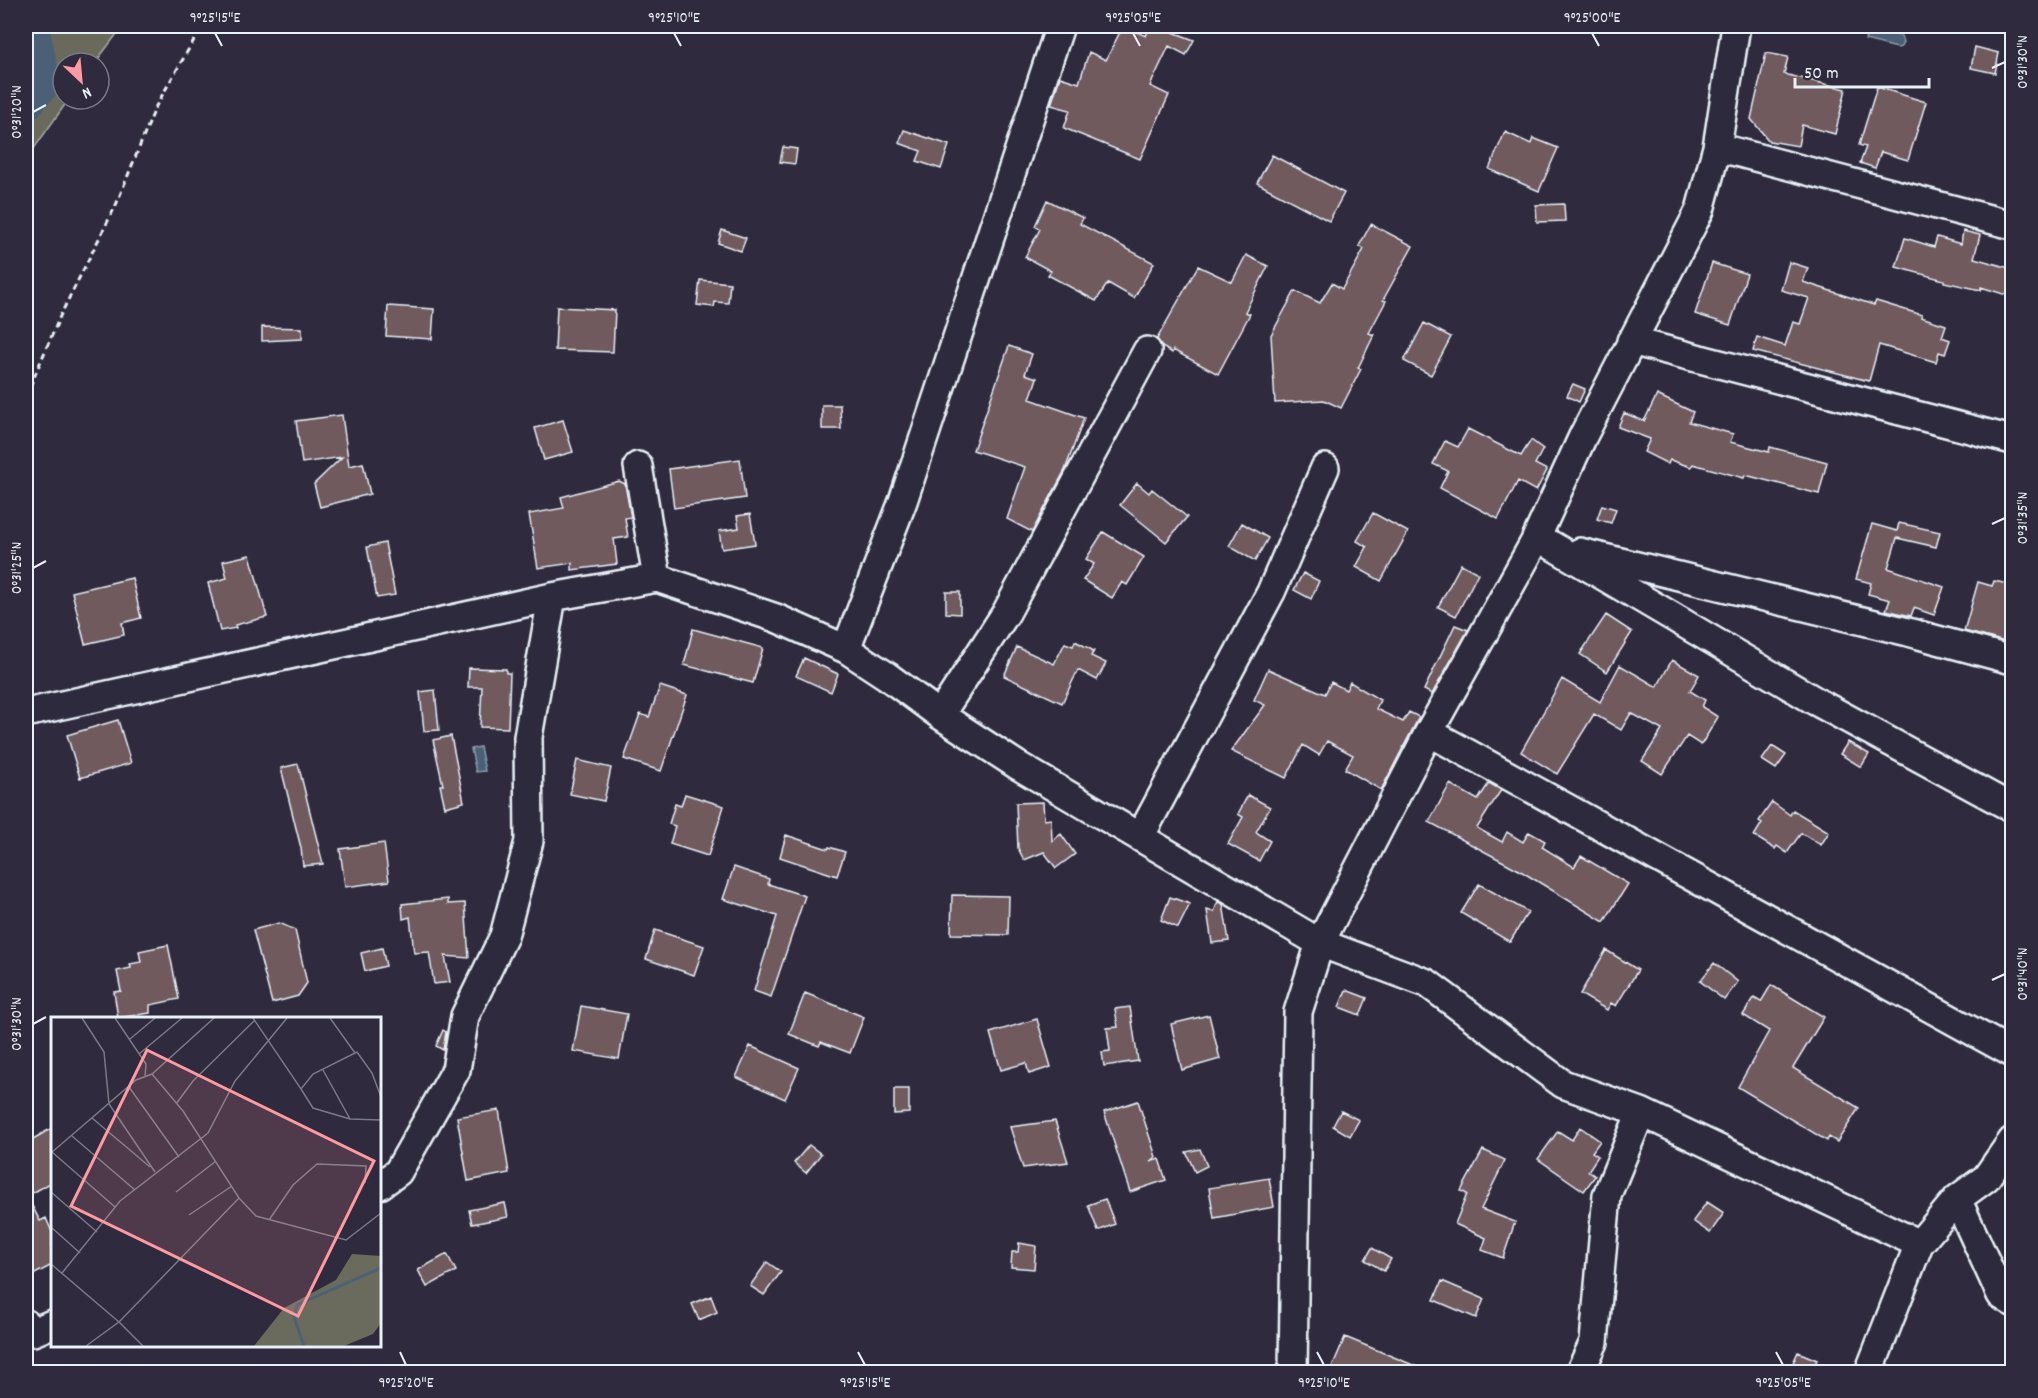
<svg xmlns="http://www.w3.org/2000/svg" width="2038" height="1398" viewBox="0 0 2038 1398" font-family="Dekko,sans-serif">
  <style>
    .green { fill: #6a6b5c; stroke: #a9aeaa; stroke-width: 1.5 }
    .water { fill: #4c6177; stroke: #8a9bab; stroke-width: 1.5 }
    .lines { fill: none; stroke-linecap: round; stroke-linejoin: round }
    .river { stroke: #4c6177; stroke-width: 32 }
    .building { fill: #6f5a5d; stroke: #e8f1f8; stroke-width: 1.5 }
    .minor-casing { stroke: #e8f1f8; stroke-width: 32 }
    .path { stroke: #e8f1f8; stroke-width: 3; stroke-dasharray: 6 4.5; stroke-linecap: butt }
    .minor { stroke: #2f2a3d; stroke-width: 27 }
    .ticks { fill: none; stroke: #e8f1f8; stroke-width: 2 }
    .inset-river { fill: none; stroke: #4c6177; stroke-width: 3 }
    .inset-road { fill: none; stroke: #797a88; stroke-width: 1.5 }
    .view { fill: #ff9aa2; fill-opacity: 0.15; stroke: #ff9aa2; stroke-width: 3 }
    .inset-edge { fill: none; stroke: #e8f1f8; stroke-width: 3 }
    .neatline { fill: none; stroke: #e8f1f8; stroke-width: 2 }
    .ticks-label { font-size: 15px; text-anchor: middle; fill: #e8f1f8 }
  </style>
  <rect width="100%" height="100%" fill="#2f2a3d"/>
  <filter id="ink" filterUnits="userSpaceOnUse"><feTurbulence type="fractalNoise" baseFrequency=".0167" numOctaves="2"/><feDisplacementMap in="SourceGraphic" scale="12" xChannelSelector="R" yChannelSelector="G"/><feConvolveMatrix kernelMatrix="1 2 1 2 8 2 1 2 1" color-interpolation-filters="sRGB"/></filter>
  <g filter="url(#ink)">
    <path class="green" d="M26,26H123L95,63H63V99H69L26,160Z"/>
    <path class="water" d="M1868,28L1901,36L1903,42L1901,47L1897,48L1865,40Z
      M480,747L485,771L476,772L471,749Z"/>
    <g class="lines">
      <path class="river" d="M26,106L45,83L33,26"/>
    </g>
    <path class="building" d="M1123,26L1146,36L1150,26H1157L1194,40L1186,55L1169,46L1150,86L1169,95L1140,159L1064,128L1070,110L1051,105L1060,77L1079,83L1089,52L1106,60Z
      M1975,47L1999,53L1995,73L1971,68Z
      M1766,53L1788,57L1784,74L1846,89L1835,134L1802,125L1798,146L1769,141L1751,119Z
      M1877,87L1926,102L1908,160L1881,152L1875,168L1860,163L1866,147L1859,145Z
      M904,130L949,145L941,169L917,161L921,151L899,143Z
      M1505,132L1531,144L1533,138L1558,148L1539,191L1489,169Z
      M783,147L797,149L795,164L780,162Z
      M1272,155L1344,193L1329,221L1257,183Z
      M1047,200L1083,218L1080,224L1154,263L1134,298L1108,283L1096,301L1048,275L1051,271L1025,257L1040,229L1035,226Z
      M1564,204L1565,221L1537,222L1536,205Z
      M1371,224L1413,246L1383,300L1386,301L1369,333L1374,335L1358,368L1361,369L1341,408L1324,400L1275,403L1271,335L1295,291L1320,303L1332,283L1342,289L1364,249L1359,246Z
      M722,230L746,238L741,251L718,243Z
      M1963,231L1980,235L1974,258L2013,269V297L1981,287V290L1944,282V280L1896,267L1905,238L1934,247L1937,237L1961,244Z
      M1246,255L1268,266L1245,312L1250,314L1218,374L1173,350L1172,353L1162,347L1157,339L1198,266L1232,282Z
      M1789,262L1808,268L1803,282L1874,305L1876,301L1922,315L1921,317L1946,325L1942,337L1950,340L1945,354L1939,352L1936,362L1879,345L1869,381L1753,351L1757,337L1785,346L1793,322L1800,324L1809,298L1781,290Z
      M1712,263L1747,274L1730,325L1695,314Z
      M700,280L730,283L728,303L715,302L714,307L697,305Z
      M388,306L434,309L432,339L386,336Z
      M557,307L615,310L613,352L555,350Z
      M1424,323L1451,337L1431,375L1404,361Z
      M262,327L302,328V339L262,341Z
      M1009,346L1032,354L1025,374L1037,378L1030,399L1084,418L1065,470L1032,532L1007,519L1025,467L973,450Z
      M1573,384L1585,389L1579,402L1567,396Z
      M1657,395L1693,412L1689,422L1733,434L1730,442L1769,452L1770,447L1827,462L1819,494L1745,475L1744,478L1693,464L1691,467L1670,460L1668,464L1644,452L1650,439L1618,427L1624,413L1644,421Z
      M822,405H840L841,429H822Z
      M342,415L349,466L363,463L370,494L320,507L314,484L342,457L302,463L296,421Z
      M563,420L573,452L544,460L535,428Z
      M1468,429L1521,456L1531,440L1543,449L1535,464L1547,470L1536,491L1518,481L1498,519L1440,488L1448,471L1433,464L1445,441L1458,447Z
      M740,459L745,498L674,508L669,469Z
      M619,481L625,484L631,517L625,518L628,537L614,539L617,564L572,570V563L538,568L529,514L564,508L561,497Z
      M1137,483L1149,493L1152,489L1187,517L1166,542L1120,505Z
      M1602,505L1616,509L1611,523L1597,519Z
      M1373,513L1408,532L1381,581L1356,567L1367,547L1357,541Z
      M750,514L755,544L722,549L719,531L739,528L737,516Z
      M1242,523L1268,538L1255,561L1229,546Z
      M1899,523L1940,532L1936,547L1897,538L1888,568L1944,587L1934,615L1914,608L1911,616L1886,610L1890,600L1868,594L1871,583L1856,579L1872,524L1897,531Z
      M1103,532L1144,557L1127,585L1122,582L1112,598L1083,580L1094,564L1086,559Z
      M385,543L395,595L377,598L367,547Z
      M250,555L267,617L235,625L236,628L220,631L208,583L227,578L223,561Z
      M1461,564L1478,573L1456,616L1438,607Z
      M1303,573L1319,581L1311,599L1294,590Z
      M132,578L141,618L122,623L124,635L85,644L72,592Z
      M1994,581L2013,585V644L1964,631L1978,582L1992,586Z
      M946,592H960V614L946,613Z
      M1606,615L1632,632L1607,672L1580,654Z
      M1455,625L1468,630L1432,694L1424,690Z
      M693,629L763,648L753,683L684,665Z
      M1075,641L1094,651L1091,656L1106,663L1097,680L1078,670L1062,703L1004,676L1017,647L1054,664L1065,643L1073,646Z
      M804,658L838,674L831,692L796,676Z
      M1672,660L1699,675L1690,691L1705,700L1702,707L1718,717L1701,745L1687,736L1662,774L1642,761L1662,730L1631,713L1621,730L1594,714L1557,774L1521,752L1562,679L1600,702L1620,665L1657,687Z
      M469,668L506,669V673H510L508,728L480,727L482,687H468Z
      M1268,669L1325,694L1331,682L1346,690L1350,682L1380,700L1376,709L1403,722L1409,712L1419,717L1381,790L1345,769L1353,755L1327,741L1319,755L1303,745L1286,778L1231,751L1265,705L1254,700Z
      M660,686L687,695L661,771L624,759L640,714L649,717Z
      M435,690L439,730L424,731L420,692Z
      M118,720L131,763L80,778L67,735Z
      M451,736L464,802L445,807L440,785H443L433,740Z
      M1848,742L1869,754L1861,767L1840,754Z
      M1772,746L1786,755L1776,769L1762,760Z
      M577,760L611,768L604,801L570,794Z
      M298,764L323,864L303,866L301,848L281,768Z
      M1489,783L1501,790L1477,828L1502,842L1507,832L1523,842L1529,832L1545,841L1542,847L1574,867L1581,856L1628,884L1604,922L1519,870L1429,822L1450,784L1478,800Z
      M685,794L724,806L708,856L670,844L675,826L669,824L675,804L681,806Z
      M1248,795L1270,807L1256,832L1270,841L1259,861L1228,844L1243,817L1238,814Z
      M1043,802L1044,820L1051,819L1052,841L1061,834L1075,854L1056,868L1044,852L1024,860L1018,848L1016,803Z
      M1772,802L1790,815L1793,810L1829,832L1821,845L1801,833L1787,853L1777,846L1775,849L1754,836L1762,823L1759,821Z
      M786,835L828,849L829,847L845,852L837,876L780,857Z
      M384,843L389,881L345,887L340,849Z
      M734,867L769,879L768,884L805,896L771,997L754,991L777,916L723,899Z
      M1479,884L1528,912L1510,942L1461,913Z
      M952,895L1009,896L1008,935L951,934Z
      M1170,897L1190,904L1178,928L1161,920Z
      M448,899V904L465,903L469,958L445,956L450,982L434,984L429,952L414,953L410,917L403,919L402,904Z
      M1218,901L1223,904L1229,941L1212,943L1207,910L1214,912Z
      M279,923L295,930L307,983L298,996L272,1003L253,930Z
      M655,930L704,946L694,975L646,959Z
      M168,945L179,999L150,1005V1013L118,1018L114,992L121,991L117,971L131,968L130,964L141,962L139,951Z
      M382,948L386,966L365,971L361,953Z
      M1606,950L1638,970L1616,1006L1611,1003L1607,1010L1580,994Z
      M1714,963L1738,982L1724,1000L1700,981Z
      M1771,985L1824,1017L1793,1068L1859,1108L1837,1142L1829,1137L1827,1141L1738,1087L1769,1031L1743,1015L1754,998L1761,1002Z
      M1346,990L1367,998L1360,1015L1339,1007Z
      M805,993L864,1017L850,1053L821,1042L819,1046L789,1034Z
      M581,1006L627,1014L619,1059L573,1051Z
      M1130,1007L1138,1061L1104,1066L1102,1052L1110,1051L1107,1028L1118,1027L1115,1009Z
      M1209,1015L1220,1059L1182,1070L1171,1024Z
      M1037,1019L1051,1067L1029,1074L1026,1063L1001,1070L990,1033Z
      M443,1030L446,1032L443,1050L436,1046Z
      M750,1046L799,1068L785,1099L736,1077Z
      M894,1089H909V1113L894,1114Z
      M1138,1101L1156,1157L1150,1162L1159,1159L1166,1180L1130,1192L1104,1112Z
      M499,1110L509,1173L468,1181L457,1117Z
      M1341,1111L1359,1120L1350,1136L1333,1126Z
      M1055,1121L1068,1162L1023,1168L1010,1127Z
      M1580,1127L1600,1141L1592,1152L1598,1156L1588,1171L1595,1176L1584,1191L1538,1159L1558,1131L1572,1140Z
      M52,1128V1182L27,1196L40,1221L46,1218L52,1232V1265L33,1275L26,1259V1143Z
      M809,1145L821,1154L806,1173L794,1163Z
      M1200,1149L1207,1166L1195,1172L1186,1152Z
      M1483,1150L1505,1160L1481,1209L1515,1222L1503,1258L1482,1250L1486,1238L1455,1224L1467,1194L1461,1191Z
      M1269,1178L1274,1207L1214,1218L1209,1188Z
      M1105,1199L1115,1224L1098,1231L1088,1205Z
      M1707,1202L1724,1213L1710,1233L1693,1221Z
      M505,1203L508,1217L472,1224L469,1210Z
      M1019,1243L1036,1246L1034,1269L1011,1267L1012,1252H1018Z
      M1372,1248L1391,1259L1384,1271L1365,1260Z
      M447,1254L456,1271L427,1287L418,1270Z
      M767,1262L781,1272L764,1295L750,1286Z
      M1442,1281L1484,1299L1476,1318L1434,1300Z
      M711,1296L717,1312L699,1320L692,1304Z
      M1345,1337L1430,1372H1330Z
      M1798,1352L1817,1360L1811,1372H1803L1791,1367Z"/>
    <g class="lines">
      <g class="minor-casing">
        <path id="minor" d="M1717,147L2012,225
          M1631,341L2012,440
          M638,466L657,578
          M1551,545L1817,702L2012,808
          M1580,552L1908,632L2012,660
          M846,649L903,501L1060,26
          M26,713L552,597L657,578L776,618L846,649L887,676L940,715L1017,765L1320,943L1427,983L1563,1084L1641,1112L1919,1244
          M940,715L1006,613L1147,351
          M1429,732L2012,1053
          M1140,837L1271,592L1325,468
          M380,1185L398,1172L456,1070L465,1016L504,936L529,841L528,737L552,597
          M1957,1199L2001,1295L2012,1302
          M26,1324L33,1332L52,1324
          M1293,1372L1298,1012L1320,943L1429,732L1534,543L1583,436L1700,210L1717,147L1736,26
          M1580,1372L1594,1342L1607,1195L1641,1112
          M1869,1372L1919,1244L1957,1199L1986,1178L2012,1141"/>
      </g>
      <path class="path" d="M26,396L61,314L116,205L156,106L202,26"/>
      <use href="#minor" class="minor"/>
    </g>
  </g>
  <path class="ticks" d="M215,33L222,46M674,33L681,46M1133,33L1140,46M1592,33L1599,46M1992,68L2005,62M33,112L46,105M1992,524L2005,518M33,568L46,561M1992,980L2005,974M33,1024L46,1017M400,1352L406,1365M858,1352L865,1365M1317,1352L1324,1365M1776,1352L1783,1365"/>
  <g transform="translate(51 1017)">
    <rect width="330" height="330" fill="#2f2a3d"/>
    <path d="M301,237L330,239V306L322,317L293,329H203L233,291L285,263Z" fill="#6a6b5c"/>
    <path class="inset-river" d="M253,329L243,300L246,288L330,251"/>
    <path class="inset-road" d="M31,1L53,35L58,87L104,155M64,1L95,47L94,60M202,1L250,72L262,57L306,35L321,56L330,80M279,1L304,36M79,22L104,1M88,37L131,1M272,53L299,102M101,57L132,94L188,181L205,199L295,223L330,196M78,70L128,140M250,72L262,91L299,102L330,103M125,87L142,64L204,3M41,101L99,150M21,119L84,173M1,135L64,190M0,136L85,63L101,57L163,1M0,175L46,215M125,175L165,144M138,198L181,169M218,203L242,168L266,147L315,149L314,166M0,210L29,236M0,247L68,305L188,181M11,256L69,184L157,116L184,64L236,1M35,329L68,305L92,329"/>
    <path class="view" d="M96,33L323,144L247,299L20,189Z"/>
    <rect width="330" height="330" class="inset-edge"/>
  </g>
  <rect width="2038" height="1398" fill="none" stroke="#2f2a3d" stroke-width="66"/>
  <g transform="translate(81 81) rotate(154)"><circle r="28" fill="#2f2a3d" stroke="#797a88" stroke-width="1.5"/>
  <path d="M0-4.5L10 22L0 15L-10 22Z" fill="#ff9aa2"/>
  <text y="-9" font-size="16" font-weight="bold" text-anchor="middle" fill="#e8f1f8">N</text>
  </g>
  <path d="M1795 78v9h134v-9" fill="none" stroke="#e8f1f8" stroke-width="3"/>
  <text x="1804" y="78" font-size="18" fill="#e8f1f8" stroke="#2f2a3d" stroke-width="4.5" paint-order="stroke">50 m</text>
  <rect x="33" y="33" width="1972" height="1332" class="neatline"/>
  <g class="ticks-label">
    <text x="215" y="22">9°25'15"E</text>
    <text x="674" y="22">9°25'10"E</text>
    <text x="1133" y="22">9°25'05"E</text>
    <text x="1592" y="22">9°25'00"E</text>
    <text transform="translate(2022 62) rotate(-90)" y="5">0°31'30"N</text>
    <text transform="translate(16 112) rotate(-90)" y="5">0°31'20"N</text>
    <text transform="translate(2022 518) rotate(-90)" y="5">0°31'35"N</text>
    <text transform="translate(16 568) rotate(-90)" y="5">0°31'25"N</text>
    <text transform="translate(2022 974) rotate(-90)" y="5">0°31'40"N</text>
    <text transform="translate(16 1024) rotate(-90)" y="5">0°31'30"N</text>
    <text x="406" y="1387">9°25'20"E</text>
    <text x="865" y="1387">9°25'15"E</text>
    <text x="1324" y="1387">9°25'10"E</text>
    <text x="1783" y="1387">9°25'05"E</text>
  </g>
</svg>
